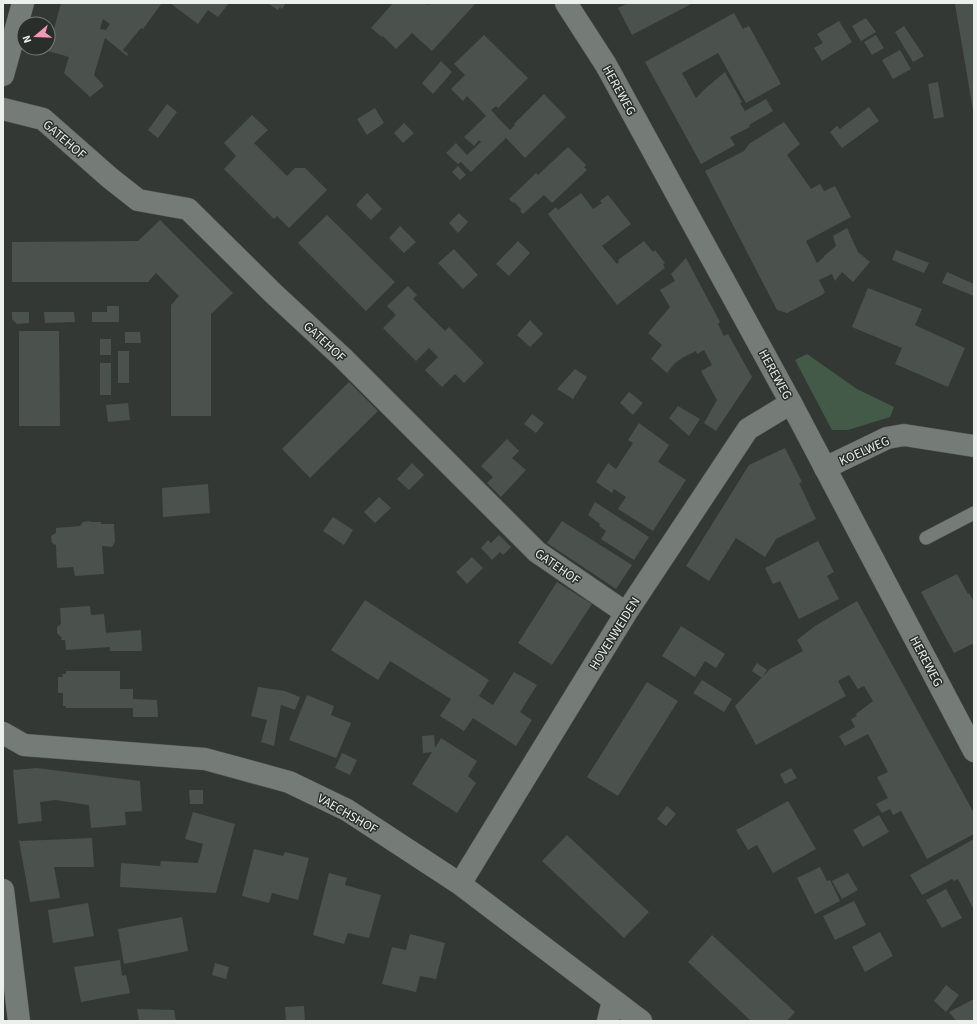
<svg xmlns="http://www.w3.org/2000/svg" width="977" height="1024" viewBox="0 0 977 1024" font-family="'Source Sans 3',sans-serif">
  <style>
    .green { fill: #435a49 }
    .building { fill: #4b514d; fill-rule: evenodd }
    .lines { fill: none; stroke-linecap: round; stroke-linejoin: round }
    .lane-casing { stroke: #515552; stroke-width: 14 }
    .street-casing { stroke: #515552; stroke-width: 23 }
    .secondary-casing { stroke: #515552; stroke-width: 23 }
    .lane { stroke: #757c77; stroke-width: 13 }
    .street { stroke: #757c77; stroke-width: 22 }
    .secondary { stroke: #757c77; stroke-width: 22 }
    .labels { text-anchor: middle; stroke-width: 3; stroke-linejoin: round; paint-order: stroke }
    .street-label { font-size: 13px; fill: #ecf0ed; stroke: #292e2a }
  </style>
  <rect width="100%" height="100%" fill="#333834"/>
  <path class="green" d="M807,354L857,389L894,407L890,417L848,430H832L795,360Z"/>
  <path class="building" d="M61,3H162L143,29L141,28L123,50L128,54L127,56L105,38L94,75L104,86L90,97L64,73L69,57L48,51ZM103,19L110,24L106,30L100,29Z
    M170,3H229L218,17L208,10L198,24Z
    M267,3H286L282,9L280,7L278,10Z
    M393,3H425L428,5L430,3H476L432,51L412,33L396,49L383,36L382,37L371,28Z
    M628,3H693L632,35L618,8Z
    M960,3H974V116L955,4Z
    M734,13L743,29L749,26L781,84L746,103L718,53L682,73L696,98L707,87L725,72L742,102L740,103L745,111L766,99L773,111L749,125L750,127L730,137L735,145L701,164L645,62Z
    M866,18L876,32L861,41L852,26Z
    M839,21L852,42L822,61L814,48L823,43L817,34Z
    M904,26L924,56L913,62L895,32Z
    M484,35L528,78L498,108L496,106L491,110L501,121L510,130L515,125L514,124L544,94L566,117L525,158L506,138L471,172L461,162L458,164L446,153L456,143L467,155L481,142L479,140L474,146L464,137L486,116L467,96L463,101L451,89L465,75L454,64Z
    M876,35L884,48L872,55L864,42Z
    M900,50L911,69L893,79L882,60Z
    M441,61L452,72L433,94L422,83Z
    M938,82L944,117L934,119L928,84Z
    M167,104L177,112L158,138L148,130Z
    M869,107L879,121L842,148L830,132L837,126L840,129Z
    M375,108L384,123L367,135L357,119Z
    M252,115L268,130L254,143L287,176L295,168H305L327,190L289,228L277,216L274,219L224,169L236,156L224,143Z
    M784,122L800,144L787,155L811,189L820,184L824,191L835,186L851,217L806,241L817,263L824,257V256L836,246L833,236L847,228L858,252L870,262L853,282L842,272L835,281L832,274L819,280L825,292L822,295L787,313L777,310L705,171L744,151L749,144Z
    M404,123L414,133L403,143L394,133Z
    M568,147L586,165L584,167L587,170L552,203L544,195L523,214L520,211L521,209L514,202L513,203L509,199L536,173L538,175Z
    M458,166L466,175L460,180L452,172Z
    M367,193L382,209L371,220L356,205Z
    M581,193L593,209L602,203L600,201L608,195L631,224L602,246L617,264L619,262L618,260L644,241L653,252L655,250L665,263L663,264L665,268L617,305L548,214L556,207L558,210Z
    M459,213L468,222L458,233L449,223Z
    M327,215L395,282L366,311L298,243Z
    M160,220L233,293L211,314V416H171V305L179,296L156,273L148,282H12V242L138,241Z
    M400,226L416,242L404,253L389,238Z
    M518,241L530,253L509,276L496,264Z
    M454,249L478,275L463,289L438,263Z
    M896,250L929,263L924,273L892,260Z
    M686,258L720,322L718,324L724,336L728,334L752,377L716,431L704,423L717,400L701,371L712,365L704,350L697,354L696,351L682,358L674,364L667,373L651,359L662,345L648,333L670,307L660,290L675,281L671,274Z
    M947,272L974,284V296L942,283Z
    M408,286L417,295L413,299L445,331L449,327L484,363L464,383L455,374L442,387L425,370L438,357L429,348L416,361L383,328L396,315L387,306Z
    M868,288L922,309L915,325L965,348L948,387L895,364L902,348L852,327Z
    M107,306H119V322H92V312H107Z
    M12,312H29V323L17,324L12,319Z
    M44,312H74L75,322L45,323Z
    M530,320L543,334L530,347L517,335Z
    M19,331H59L60,426H19Z
    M125,332H140L141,343H125Z
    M100,339H111V355H100Z
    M118,351H129V383H118Z
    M100,363H111V395H100Z
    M575,369L587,377L573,399L557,389Z
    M349,382L378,411L310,478L282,449Z
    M629,392L643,403L633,415L620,403Z
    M128,403L130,420L108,422L106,405Z
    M678,406L700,419L689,436L669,418Z
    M532,414L544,423L536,433L524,424Z
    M639,423L669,445L658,462L686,480L653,531L618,509L626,497L614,489L612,493L596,482L608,463L616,469L633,443L628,440Z
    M507,439L519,451L512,458L526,470L501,497L487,483L493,477L481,466Z
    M785,448L802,482L799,483L816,519L776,539L765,557L736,538L709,581L686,566L749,465Z
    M412,463L424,475L409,490L397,479Z
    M208,484L210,513L163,517L162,488Z
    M379,497L391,508L375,523L364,512Z
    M595,502L649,537L634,560L601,539L606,531L599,526L600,524L588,515Z
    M333,517L353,530L344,545L323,531Z
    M90,521L91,522H101V524H114L115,542L112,547L102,546L104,574L75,576L73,567L57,568L56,545L52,543L51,536L56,533V528L80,526L83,522Z
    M562,521L632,565L616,589L547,543Z
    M499,535L511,547L503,555L500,552L492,560L481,548L488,540L491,543Z
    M818,541L834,572L827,576L839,599L799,619L780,581L773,584L765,568Z
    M472,557L483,568L467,584L456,572Z
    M957,574L968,594L969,593L974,602V643L954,653L921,592Z
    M557,582L592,604L552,665L518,643Z
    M365,600L489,680L479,696L493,705L514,672L537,685L520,712L532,720L516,746L473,718L464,731L440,716L451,699L390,661L378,680L331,650Z
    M857,601L974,813V834L927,859L901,811L893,815L890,809L882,813L876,804L888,798L877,777L888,772L868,734L845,746L839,736L855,727L851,719L857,716L856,714L873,701L864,686L858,689L849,675L838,681L846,696L756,745L735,706L770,669L803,651L797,640L815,626Z
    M90,606L91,615L104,614L106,633L141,630L142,651H110V647L66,650L65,640H61L62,638L57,633V627L61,624L60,608Z
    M681,626L725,654L716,668L705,661L695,677L662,656Z
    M757,663L767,670L762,678L752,671Z
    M66,671H120V689H133V699L157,700L158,717H133V708H66V706H63V693H58V677H63L62,674H66Z
    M702,680L732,699L724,712L693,693Z
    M647,682L678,701L618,796L587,777Z
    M258,687L285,691L300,697L295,710L281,705L274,746L261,742L267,720L251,716Z
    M307,695L334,706L331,715L351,723L336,758L289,740Z
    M434,735L435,748L441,738L477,761L468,776L476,783L457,813L412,784L432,752L423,753L422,736Z
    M342,753L357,760L350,775L335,768Z
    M37,768L140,781L142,811L125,812L126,825L91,828L89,805L55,800L40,802L42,821L18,824L13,770Z
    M791,768L797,778L785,784L780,774Z
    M189,790H203V804H190Z
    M788,801L816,849L773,873L757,845L748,850L736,830Z
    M667,806L676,814L666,826L657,819Z
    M193,812L235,824L216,893L120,887L121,863L160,866L161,861L198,863L203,844L185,839Z
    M879,815L889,832L863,847L853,830Z
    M567,835L649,912L624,938L542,861Z
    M92,838L94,867H54L60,898L30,902L19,840L21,841Z
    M974,839V910L958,879L954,881L952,879L922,895L910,875Z
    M254,849L283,856L285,852L309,858L298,900L272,893L269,903L242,896Z
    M820,867L827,881L830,880L840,901L815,914L797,878Z
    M329,873L347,878L345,885L381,895L369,938L348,933L344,944L313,935Z
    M848,873L858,890L842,899L832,881Z
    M946,889L962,918L942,928L926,900Z
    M854,901L866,925L835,940L823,916Z
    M88,903L94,936L53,943L48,910Z
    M182,917L188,951L124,964L118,929Z
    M880,932L893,956L865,972L852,947Z
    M410,934L445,943L436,979L420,976L416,992L382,984L392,947L406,950Z
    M712,935L795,1012L787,1021H751L688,962Z
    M120,960L122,976L126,975L130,993L81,1002L74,967Z
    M215,963L229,967L226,979L212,975Z
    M946,985L959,995L946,1012L934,1001Z
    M974,999V1021H956L949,1012Z
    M304,1006L305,1021H286L285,1007Z
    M137,1009L174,1010L176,1021H139Z"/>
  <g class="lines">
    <g class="lane-casing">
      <path id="lane" d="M926,538L974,513"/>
    </g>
    <g class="street-casing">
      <path id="street" d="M3,75L23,3
        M3,109L43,119L110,178L138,200L188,209L274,294L343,358L537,552L626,613
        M825,468L887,438L904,435L974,446
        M3,733L24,745L205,759L289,782L347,810L460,884L641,1021
        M460,884L626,613L748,429L791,403
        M3,890L19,1021
        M608,1021L613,1001"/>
    </g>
    <g class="secondary-casing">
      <path id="secondary" d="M566,3L606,65L791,403L974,751"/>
    </g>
    <use href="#lane" class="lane"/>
    <use href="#street" class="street"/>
    <use href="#secondary" class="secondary"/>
  </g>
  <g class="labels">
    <g class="street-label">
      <text transform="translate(620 90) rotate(61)" y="5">HEREWEG</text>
      <text transform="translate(65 139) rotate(41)" y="5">GATEHOF</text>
      <text transform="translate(325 341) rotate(43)" y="5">GATEHOF</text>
      <text transform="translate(776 374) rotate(61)" y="5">HEREWEG</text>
      <text transform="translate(864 450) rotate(-24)" y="5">KOELWEG</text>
      <text transform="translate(558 566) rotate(35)" y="5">GATEHOF</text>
      <text transform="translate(614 633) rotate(-58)" y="5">HOVENWEIDEN</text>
      <text transform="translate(927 661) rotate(62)" y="5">HEREWEG</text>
      <text transform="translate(348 813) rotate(30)" y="5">VAECHSHOF</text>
    </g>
  </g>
  <rect width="977" height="1024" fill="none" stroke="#ecf0ed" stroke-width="8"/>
  <g transform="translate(36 36) rotate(251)"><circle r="19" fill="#292e2a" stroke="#777c78"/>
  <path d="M0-3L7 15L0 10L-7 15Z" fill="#f19ab1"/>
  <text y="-6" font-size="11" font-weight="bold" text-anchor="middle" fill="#ecf0ed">N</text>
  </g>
</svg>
